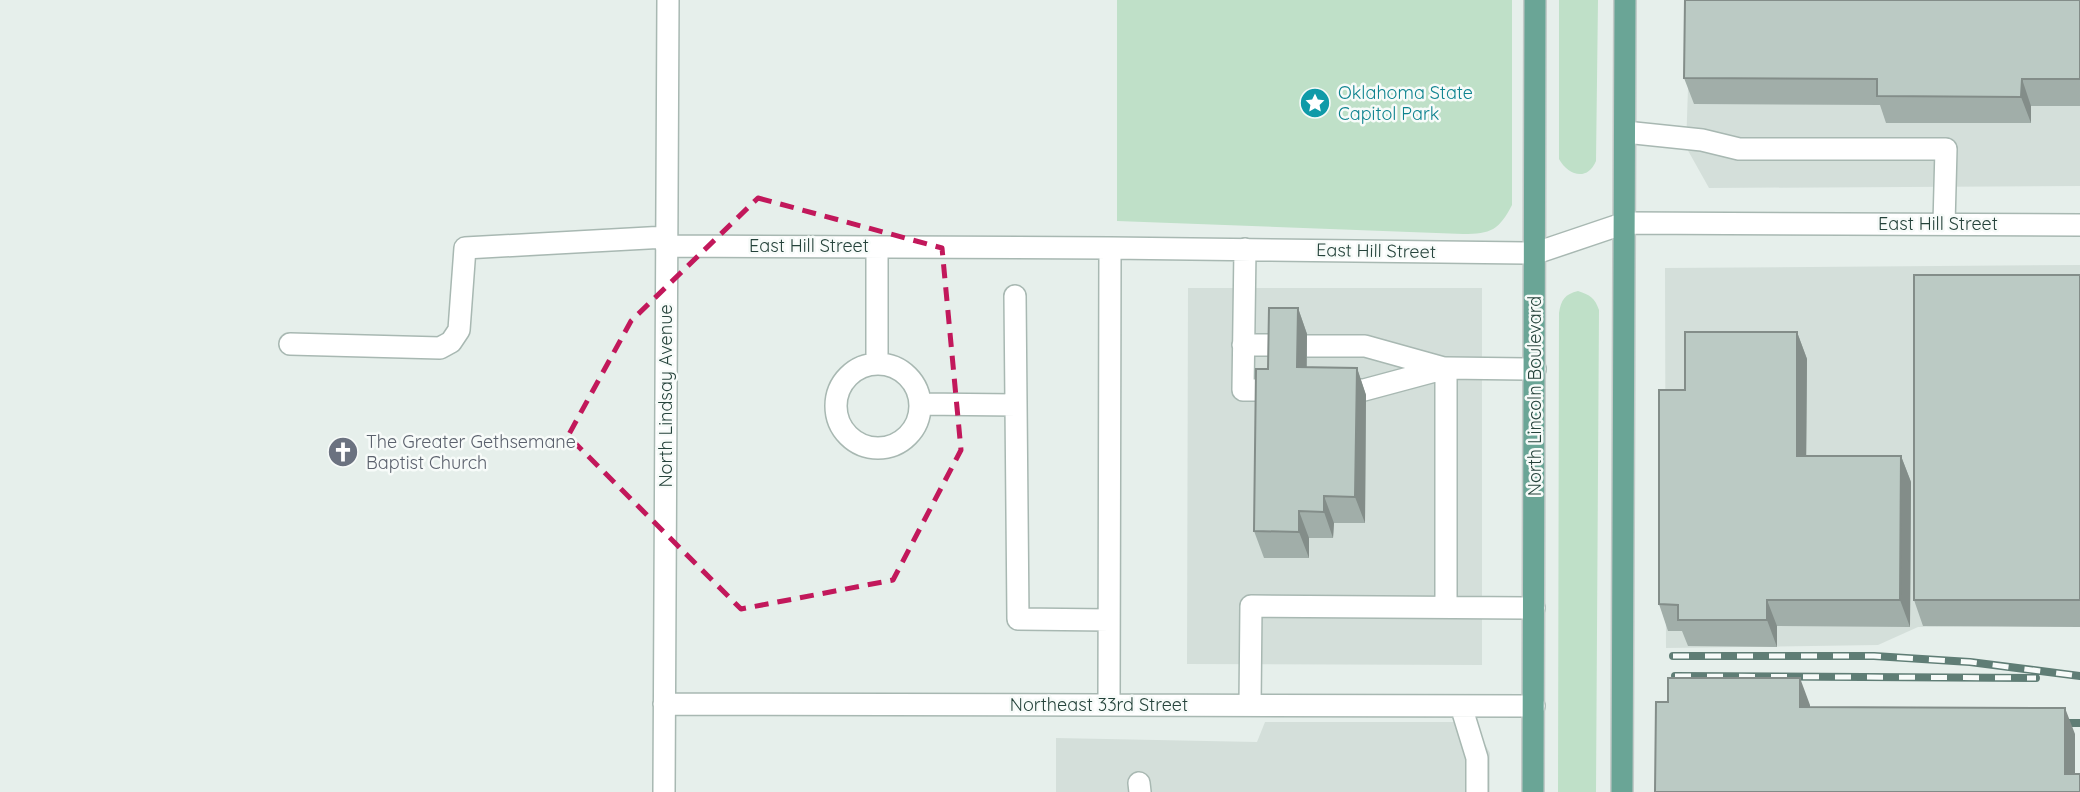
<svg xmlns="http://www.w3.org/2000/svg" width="2080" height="792" viewBox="0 0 2080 792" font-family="Quicksand,sans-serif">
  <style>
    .built { fill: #d4dfda }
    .green { fill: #bfe0c8 }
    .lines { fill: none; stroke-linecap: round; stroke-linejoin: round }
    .minor-casing { stroke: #a8b8b2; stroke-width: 24 }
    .major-casing { stroke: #c2cac8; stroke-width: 24 }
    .minor { stroke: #fff; stroke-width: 21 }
    .major { stroke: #6aa596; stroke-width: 21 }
    .rail-casing { stroke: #5f7d75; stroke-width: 8 }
    .rail { stroke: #f7fbf9; stroke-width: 5; stroke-dasharray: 16; stroke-linecap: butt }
    .wall { fill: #a1aea9 }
    .shaded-wall { fill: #838d89 }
    .building { fill: #bbcac4; stroke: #838d89; stroke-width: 2 }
    .marked { fill: none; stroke: #c2185b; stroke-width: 5; stroke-dasharray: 14 9; stroke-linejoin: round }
    .labels { text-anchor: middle; stroke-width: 5; stroke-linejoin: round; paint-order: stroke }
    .culture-label { font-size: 18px; fill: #0d838f; stroke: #f7fbf9; text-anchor: start }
    .street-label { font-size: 18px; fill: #24423a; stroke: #f7fbf9 }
    .worship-label { font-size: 18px; fill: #5b616d; stroke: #f7fbf9; text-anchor: start }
  </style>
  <rect width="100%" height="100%" fill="#e6efeb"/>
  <path class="built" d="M1691,0H2080V186L1709,188L1686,147Z
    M2080,265V625L1918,627L1878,645L1666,648L1665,268Z
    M1188,288H1482V665L1187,664Z
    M1265,722H1477V731L1490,753V792H1056V738L1257,742Z"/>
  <path class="green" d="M1117,0H1512V205C1499,230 1491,234 1463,234L1117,221Z
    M1559,0H1598L1596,161C1587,182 1568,175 1559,159Z
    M1578,291C1590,295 1595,298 1599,310L1596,792H1558L1559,313C1561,300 1565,294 1578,291Z"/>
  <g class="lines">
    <g class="minor-casing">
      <path id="minor" d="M1625,132L1702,140L1739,149H1946L1944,224
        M666,246L1110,248L1536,253L1625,223L2080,225
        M1245,249L1243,390H1278
        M1015,296L1018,619L1109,620
        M290,344L440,348L451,342L459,330L465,248L666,237
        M1243,345H1278
        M1307,346H1365L1444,368
        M836 406a42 42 0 1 1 84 0a42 42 0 1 1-84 0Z
        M877,364V247
        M1336,390H1364L1446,368
        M920,404L1016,405
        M1446,607V368L1535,369
        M664,704L1534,706
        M1109,705L1110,248
        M1250,705L1251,606L1534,608
        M1461,706L1477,758V792
        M1139,783L1140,792
        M664,792L668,0"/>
    </g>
    <g class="major-casing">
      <path id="major" d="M1533,792L1535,0
        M1622,792L1625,0"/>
    </g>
    <use href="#minor" class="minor"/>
    <use href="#major" class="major"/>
    <g class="rail-casing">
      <path id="rail" d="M1673,656H1874L1970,662L2080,676
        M1675,676L2036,678
        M2051,723H2080"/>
    </g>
    <use href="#rail" class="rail"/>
  </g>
  <path class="wall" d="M2080,0V106H2031V123H1886L1880,105L1694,104L1684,78Z
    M2080,275V627L1923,626L1914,600Z
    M1298,308L1307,334V367L1357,368L1366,395L1365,523H1334L1333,538H1309V558H1264L1254,531L1268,369Z
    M1797,332L1807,359L1806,456H1901L1911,482L1910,627L1777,626V647L1688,646L1682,631H1668L1659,604L1685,390Z"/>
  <path class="shaded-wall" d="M2022,79L2031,106V123L2021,97Z
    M1298,308L1307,334L1306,394L1297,367Z
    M1797,332L1807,359L1806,482L1797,456Z
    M1357,368L1366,395L1365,523L1355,497Z
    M1901,456L1911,482L1910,627L1900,600Z
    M1324,496L1334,523L1333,538L1324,512Z
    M1299,511L1309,538V558L1299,532Z
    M1767,600L1777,626V647L1767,620Z
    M1800,678L1810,705V733L1800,707Z
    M2065,708L2075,734V792L2065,774Z"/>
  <path class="building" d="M1685,0H2080V79H2022L2021,97L1877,96V79L1684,78Z
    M1914,275H2080V600H1914Z
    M1269,308H1298L1297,367L1357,368L1355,497L1324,496V512L1299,511V532L1254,531L1256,369H1268Z
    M1685,332H1797V456H1901L1900,600H1767V620H1678V605L1659,604V390H1685Z
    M1668,678H1800V707L2065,708V774H2080V792H1655L1656,702H1668Z"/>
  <path class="marked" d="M758,198L942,248L961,450L893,580L741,609L568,436L631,321Z"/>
  <defs>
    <g id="sight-disc" transform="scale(1.575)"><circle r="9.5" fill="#0f9aa8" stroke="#f7fbf9"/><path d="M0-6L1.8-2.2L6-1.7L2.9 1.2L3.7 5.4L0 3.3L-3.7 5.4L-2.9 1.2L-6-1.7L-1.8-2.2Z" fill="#fff"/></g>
    <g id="church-disc" transform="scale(1.575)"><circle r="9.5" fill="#6b7280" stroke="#f7fbf9"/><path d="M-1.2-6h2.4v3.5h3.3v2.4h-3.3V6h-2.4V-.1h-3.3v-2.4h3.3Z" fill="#fff"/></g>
  </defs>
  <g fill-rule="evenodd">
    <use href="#sight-disc" x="1315" y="103"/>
    <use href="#church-disc" x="343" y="452"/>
  </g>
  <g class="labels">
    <g class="culture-label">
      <text x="1338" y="99">Oklahoma State<tspan x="1338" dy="21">Capitol Park</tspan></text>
    </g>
    <g class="street-label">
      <text x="1938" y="230">East Hill Street</text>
      <text x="809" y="252">East Hill Street</text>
      <text transform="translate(1376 251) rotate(1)" y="6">East Hill Street</text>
      <text transform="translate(666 396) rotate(-90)" y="6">North Lindsay Avenue</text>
      <text transform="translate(1535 396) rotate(-90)" y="6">North Lincoln Boulevard</text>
      <text x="1099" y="711">Northeast 33rd Street</text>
    </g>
    <g class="worship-label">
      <text x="366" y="448">The Greater Gethsemane<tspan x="366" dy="21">Baptist Church</tspan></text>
    </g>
  </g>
</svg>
